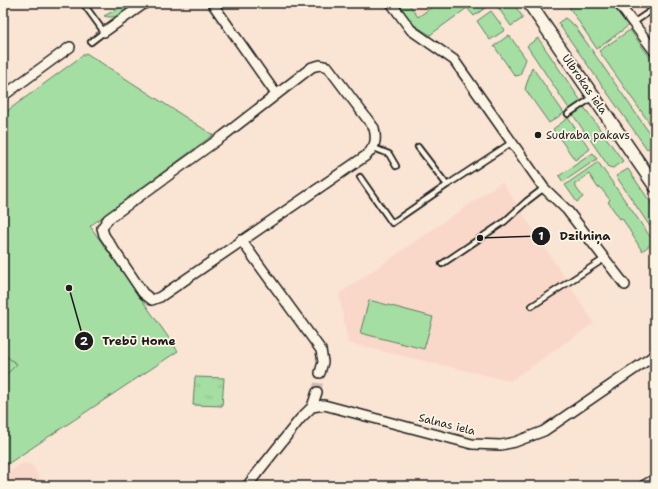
<svg xmlns="http://www.w3.org/2000/svg" width="658" height="489" viewBox="0 0 658 489" font-family="'Shantell Sans',sans-serif">
  <style>
    .built { fill: #f9d8c9 }
    .grass { fill: #a4dea3; stroke: #607d60 }
    .forest { fill: url(#forest-crowns); stroke: #607d60 }
    .park { fill: url(#park-tufts); stroke: #607d60 }
    .lines { fill: none; stroke-linecap: round; stroke-linejoin: round }
    .minor-tunnel { stroke: #cebcaf; stroke-width: 9; stroke-dasharray: 9 4.5; stroke-linecap: butt }
    .service-casing { stroke: #1c1c1c; stroke-width: 8 }
    .minor-casing { stroke: #1c1c1c; stroke-width: 12 }
    .secondary-casing { stroke: #1c1c1c; stroke-width: 15 }
    .service { stroke: #fcf5e5; stroke-width: 4.5 }
    .minor { stroke: #fcf5e5; stroke-width: 9 }
    .secondary { stroke: #fcf5e5; stroke-width: 12 }
    .poi-dot { fill: #1c1c1c; stroke: #fcf5e5; stroke-width: 1.5 }
    .labels { text-anchor: middle; stroke-width: 3.5; stroke-linejoin: round; paint-order: stroke }
    .street-label { font-size: 11px; fill: #1c1c1c; stroke: #fcf5e5 }
    .poi-label { font-size: 11px; fill: #1c1c1c; stroke: #fcf5e5; text-anchor: start }
    .leader { fill: none; stroke: #1c1c1c; stroke-width: 1.5 }
    .callout-dot { fill: #1c1c1c; stroke: #fcf5e5; stroke-width: 1.5 }
    .mark-label { font-size: 12px; text-anchor: middle; font-weight: bold; fill: #fff }
    .callout-label { font-size: 12px; text-anchor: middle; font-weight: bold; fill: #1c1c1c; stroke: #fcf5e5; stroke-width: 3.5; stroke-linejoin: round; paint-order: stroke }
  </style>
  <defs>
    <pattern id="forest-crowns" width="20" height="18" patternUnits="userSpaceOnUse"><rect width="20" height="18" fill="#a4dea3"/><path d="M2 6a3 3 0 1 1 6 0M12 15a3 3 0 1 1 6 0" fill="none" stroke="#8dbe8c"/></pattern>
    <pattern id="park-tufts" width="24" height="20" patternUnits="userSpaceOnUse"><rect width="24" height="20" fill="#a4dea3"/><path d="M3 7l-1-3M5 7V3M7 7l1-3M15 17l-1-3M17 17v-4M19 17l1-3" fill="none" stroke="#8dbe8c"/></pattern>
  </defs>
  <rect width="100%" height="100%" fill="#fae4d4"/>
  <filter id="ink" filterUnits="userSpaceOnUse"><feTurbulence type="fractalNoise" baseFrequency=".025" numOctaves="2"/><feDisplacementMap in="SourceGraphic" scale="8" xChannelSelector="R" yChannelSelector="G"/><feConvolveMatrix kernelMatrix="1 2 1 2 8 2 1 2 1" color-interpolation-filters="sRGB"/></filter>
  <g filter="url(#ink)">
    <path class="built" d="M396,3H438L417,17Z
      M502,182L594,323L510,381L348,343L339,294Z
      M23,463L32,465L44,486H3V477Z"/>
    <path class="grass" d="M129,3H137C126,11 118,20 104,16Z
      M397,3H408L418,17L438,3H487L489,5L474,16L467,8L430,35L411,23Z
      M495,3H513L522,16V19L511,26Z
      M573,3H611L628,26L597,49L569,7Z
      M491,11L505,30L490,40L477,21Z
      M565,18L575,26L655,141L654,145L647,149L558,23Z
      M630,30L655,64V131L599,51Z
      M509,35L526,59L520,75L515,76L494,46Z
      M538,38L581,101L570,110L527,46Z
      M86,53L213,135L90,226L178,351L3,467V114Z
      M532,67L564,113L549,123L525,89Z
      M584,107L623,161L613,168L609,167L573,115Z
      M568,118L590,149L575,160L553,129Z
      M593,153L597,159L563,182L559,176Z
      M598,162L654,242L642,251L622,218L620,219L608,202L610,200L600,187L598,188L589,174L574,185L583,197L577,202L565,185Z
      M628,169L655,209V234L616,176Z
      M369,300L433,317L424,349L360,333Z"/>
    <path class="forest" d="M3,354L17,364L3,378Z"/>
    <path class="park" d="M195,377L224,378L222,406L193,405Z"/>
    <g class="lines">
      <path class="minor-tunnel" d="M317,392L320,373"/>
      <g class="service-casing">
        <path id="service" d="M83,3L104,32L91,42
          M633,23L655,8
          M568,114L593,97
          M418,147L447,185
          M374,148L389,154L396,166
          M360,177L392,223L447,185L511,143
          M442,264L504,222L527,201L544,188
          M532,306L604,259"/>
      </g>
      <g class="minor-casing">
        <path id="minor" d="M212,3L276,94
          M391,3L411,30L454,60L544,188L567,210L625,285
          M618,3L655,52
          M104,32L145,3
          M320,65L328,67L374,128C377,141 375,146 367,155L160,297L152,300L143,293L104,235L102,228L108,219L223,136L312,67Z
          M3,96L70,47
          M241,240L321,350L323,362L320,373
          M312,407L317,392
          M247,486L300,419L312,407L324,405L472,444L501,445L515,442L544,431L655,355
          M643,486L655,479"/>
      </g>
      <g class="secondary-casing">
        <path id="secondary" d="M529,3L655,186"/>
      </g>
      <use href="#service" class="service"/>
      <use href="#minor" class="minor"/>
      <use href="#secondary" class="secondary"/>
    </g>
  </g>
  <circle class="poi-dot" cx="538" cy="135" r="4"/>
  <g class="labels">
    <g class="street-label">
      <text transform="translate(585 84) rotate(55)" y="4">Ulbrokas iela</text>
      <text transform="translate(447 424) rotate(14)" y="4">Salnas iela</text>
    </g>
    <g class="poi-label">
      <text x="546" y="139">Sudraba pakavs</text>
    </g>
  </g>
  <path class="leader" d="M480 238L541 236M69 288L84 341"/>
  <g class="callout-dot">
    <circle cx="480" cy="238" r="4"/>
    <circle cx="69" cy="288" r="4"/>
    <circle cx="541" cy="236" r="10"/>
    <circle cx="84" cy="341" r="10"/>
  </g>
  <g class="mark-label">
    <text x="541" y="240">1</text>
    <text x="84" y="345">2</text>
  </g>
  <g class="callout-label">
    <text x="585" y="240">Dzilniņa</text>
    <text x="139" y="345">Trebū Home</text>
  </g>
  <rect width="658" height="489" fill="none" stroke="#fcf5e5" stroke-width="16"/>
  <rect x="8" y="8" width="642" height="473" fill="none" stroke="#1c1c1c" stroke-width="1.5" filter="url(#ink)"/>
</svg>
